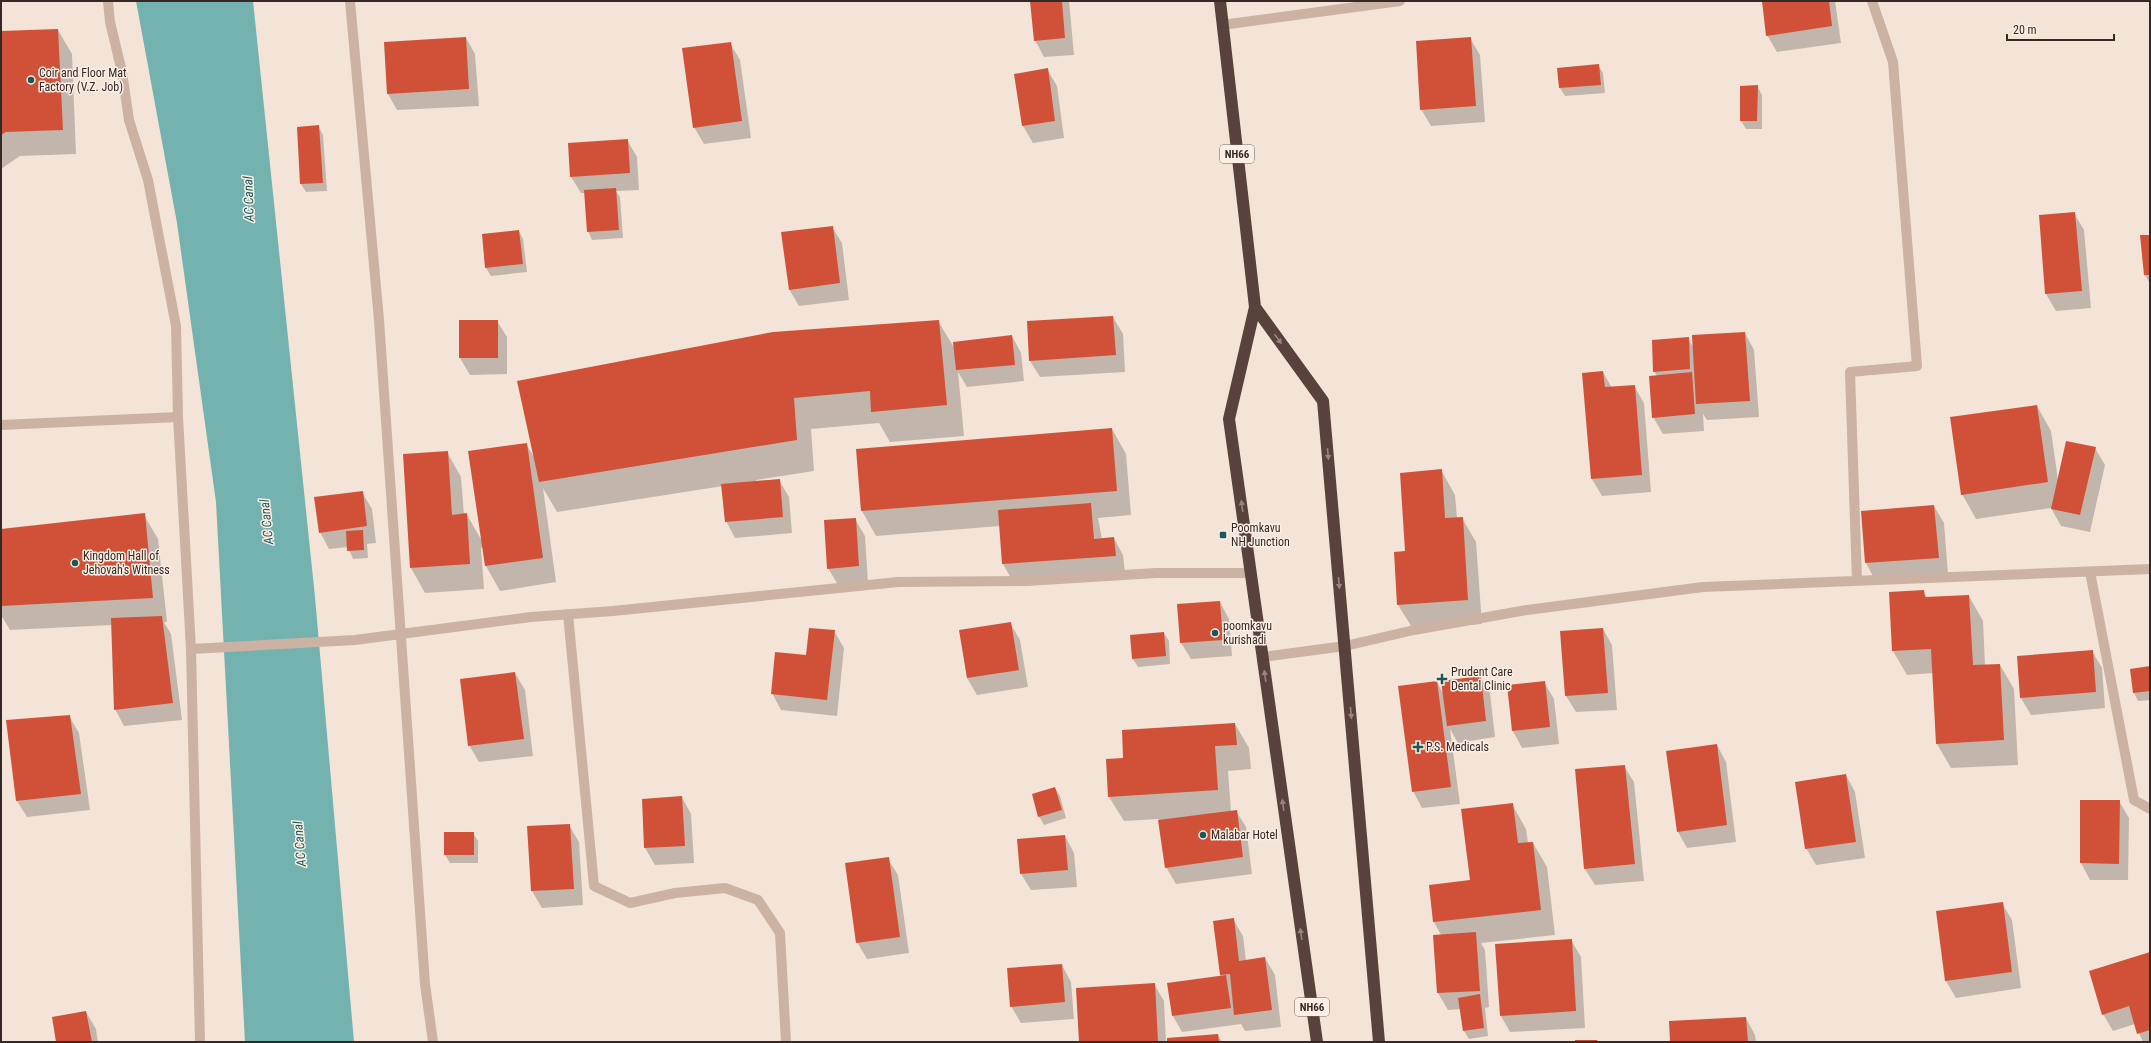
<svg xmlns="http://www.w3.org/2000/svg" width="2151" height="1043" viewBox="0 0 2151 1043" font-family="'Roboto Condensed',sans-serif">
  <style>
    .water { fill: #74b2b0 }
    .shadow { fill: #0003 }
    .building { fill: #d05138 }
    .lines { fill: none; stroke-linecap: round; stroke-linejoin: round }
    .minor { stroke: #ccb2a2; stroke-width: 10 }
    .highway { stroke: #58423b; stroke-width: 12 }
    .oneway { fill: #99877f }
    .poi-dot { fill: #185a59; stroke: #fbeee4; stroke-width: 1.5 }
    .labels { text-anchor: middle; stroke-width: 3; stroke-linejoin: round; paint-order: stroke }
    .shield { fill: #fbeee4; stroke: #71645e; stroke-width: 1 }
    .shield-label { font-size: 11px; font-weight: bold; fill: #362925 }
    .poi-label { font-size: 12px; fill: #362925; stroke: #fbeee4; text-anchor: start }
    .water-label { font-size: 13px; font-style: italic; fill: #185a59; stroke: #fbeee4 }
  </style>
  <rect width="100%" height="100%" fill="#f3e4d7"/>
  <path class="water" d="M136,1H253L315,597L354,1042H245L216,502L177,223Z"/>
  <path class="shadow" d="M1031,1H1069L1074,55L1044,57L1035,40Z
    M1763,1H1835L1841,43L1777,52L1767,35Z
    M58,30L72,54L76,154L20,156L1,169V32Z
    M466,38L475,54L479,106L397,110L388,94Z
    M1470,38L1480,55L1485,122L1431,126L1421,109Z
    M730,43L740,60L751,138L704,144L694,127Z
    M1598,65L1603,73L1605,93L1565,96L1560,88L1558,69Z
    M1047,69L1057,86L1064,138L1033,143L1023,126L1015,75Z
    M1757,86L1762,95V129H1746L1741,121V87Z
    M318,126L323,135L327,191L306,192L301,184L298,128Z
    M627,140L637,157L639,190L616,191L620,197L623,238L592,240L588,231L585,193H581L571,177Z
    M2074,213L2084,230L2091,308L2056,311L2046,294Z
    M832,227L842,243L849,300L799,306L789,289Z
    M519,231L523,239L527,272L491,276L486,268Z
    M2141,236H2150V284L2145,275Z
    M1113,317L1123,334L1125,372L1040,377L1030,361Z
    M460,321H497L507,337V374L470,375L460,358Z
    M938,321L955,349L1012,336L1021,353L1024,381L967,387L958,372L964,436L890,442L879,423L811,429L814,471L756,480V482L779,480L789,497L792,533L735,538L726,521L723,486L557,512L543,488L556,582L500,591L486,566L483,547L481,548L484,589L425,593L411,568L404,455L447,452L461,477L464,515H467L482,541L526,444L534,457Z
    M1745,333L1754,350L1759,417L1707,420L1703,414L1704,431L1663,434L1653,417L1657,376L1654,371L1688,339L1694,348Z
    M1603,372L1612,388L1634,386L1644,403L1651,492L1602,496L1592,479L1583,374Z
    M2037,406L2051,431L2058,480L2095,448L2105,465L2090,532L2061,526L2051,508L1976,519L1962,494Z
    M1112,429L1126,454L1131,515L1098,518L1102,539L1114,538L1123,555L1125,573L1012,580L1003,564L1000,526L876,536L862,511L857,450Z
    M1441,470L1455,495L1457,518H1462L1476,542L1482,624L1413,629L1398,605L1406,552Z
    M362,492L372,509L376,543L367,544L368,558L353,559L348,547L329,549L320,532Z
    M1934,506L1944,523L1948,574L1875,580L1866,563Z
    M144,515L158,539L167,622H164L171,634L182,720L124,726L115,709L112,625L10,630L1,615V530Z
    M855,519L865,536L868,583L838,585L828,568Z
    M1923,591L1927,598L1969,596L1983,621L1985,665H2000L2014,689L2018,765L1951,768L1937,744L1933,673L1907,675L1893,651Z
    M1220,602L1229,619L1232,656L1191,659L1181,643Z
    M1010,623L1020,640L1028,687L977,695L967,678L960,631Z
    M1603,629L1612,645L1617,710L1576,712L1566,696Z
    M834,631L844,648L837,716L781,710L772,693Z
    M1164,633L1169,641L1170,664L1138,667L1133,659L1132,636Z
    M2092,651L2102,668L2105,708L2031,715L2021,698Z
    M2150,667V700L2138,701L2134,693L2131,670Z
    M515,673L525,690L533,756L479,762L469,745Z
    M1480,677L1490,693L1495,737L1458,743L1450,729L1460,804L1422,808L1413,791L1437,682L1444,695Z
    M1544,682L1554,699L1559,744L1522,748L1513,731L1508,686Z
    M69,716L79,733L90,810L27,817L17,801Z
    M1235,724L1249,748L1251,769L1228,771L1231,811H1236L1246,827L1252,874L1176,884L1166,867L1159,819L1124,821L1109,797Z
    M1717,745L1726,762L1736,842L1687,848L1678,832Z
    M1624,766L1634,782L1644,881L1595,885L1585,869Z
    M1846,775L1855,792L1865,858L1816,865L1806,848Z
    M1055,788L1060,796L1066,818L1044,825L1039,816Z
    M682,797L691,814L694,863L655,865L645,848Z
    M2081,801H2119L2129,818L2128,880H2090L2081,863Z
    M1512,804L1526,829L1528,843H1533L1547,867L1555,935L1481,943L1485,950L1489,1007L1485,1008L1488,1036L1469,1039L1464,1031L1461,1009L1448,1010L1438,993L1434,936L1441,935L1434,922L1430,886L1471,881Z
    M569,825L579,842L583,905L542,908L532,891L528,827Z
    M473,833L478,841V863H450L445,855Z
    M1065,836L1074,853L1077,887L1031,890L1021,874Z
    M888,859L898,875L909,953L867,959L857,942Z
    M2002,903L2012,920L2021,988L1956,998L1946,981Z
    M1233,919L1243,936L1246,961L1265,958L1275,975L1281,1027L1245,1031L1241,1024L1182,1032L1173,1016L1221,977L1214,922Z
    M1571,940L1581,957L1585,1028L1510,1032L1501,1016Z
    M2150,953V1042H2143L2135,1024L2113,1031L2103,1014Z
    M1062,965L1071,982L1074,1019L1021,1023L1011,1006Z
    M1154,984L1164,1001L1166,1042H1080Z
    M86,1012L96,1029L98,1042H57Z
    M1746,1018L1755,1035L1756,1042H1671Z
    M1218,1035L1222,1042H1168Z
    M1567,1041V1042H1542Z"/>
  <path class="building" d="M1030,1H1062L1065,38L1034,41Z
    M1762,1H1829L1832,26L1766,36Z
    M58,29L63,130L6,132L1,135V31Z
    M466,37L469,89L387,94L384,42Z
    M1471,37L1476,106L1420,110L1416,41Z
    M731,42L742,121L693,128L682,48Z
    M1599,64L1601,85L1559,88L1557,68Z
    M1048,68L1055,121L1022,126L1014,74Z
    M1758,85L1757,121H1740V86Z
    M319,125L323,183L300,184L297,127Z
    M628,139L630,173L570,177L568,143Z
    M616,188L619,230L587,232L584,190Z
    M2075,212L2082,291L2045,294L2039,215Z
    M833,226L840,283L789,290L781,232Z
    M519,230L523,264L485,268L482,234Z
    M2140,235H2150V275H2144Z
    M1113,316L1116,355L1029,361L1027,321Z
    M459,320H498V358H459Z
    M939,320L947,405L871,412L870,391L794,398L797,440L539,482L517,381L773,332Z
    M1745,332L1750,401L1696,404L1692,335Z
    M1012,335L1015,365L956,370L953,342Z
    M1689,337L1690,369L1653,372L1652,340Z
    M1603,371L1605,387L1635,385L1642,475L1591,479L1582,373Z
    M1692,372L1695,414L1652,418L1649,376Z
    M2037,405L2048,482L1961,495L1950,417Z
    M1112,428L1117,491L861,511L856,449Z
    M2066,441L2096,447L2080,515L2051,509Z
    M527,443L543,558L485,566L468,451Z
    M448,451L452,515L467,513L470,564L410,568L403,454Z
    M1442,469L1445,518L1463,517L1468,600L1397,605L1394,552L1405,551L1400,473Z
    M780,479L783,517L725,522L721,484Z
    M363,491L367,526L319,533L314,497Z
    M1091,503L1094,539L1114,537L1116,556L1002,564L998,510Z
    M1934,505L1939,558L1865,563L1861,511Z
    M145,513L153,598L1,606V529Z
    M856,518L859,566L827,569L824,520Z
    M363,530L364,550L347,551L346,531Z
    M1924,590L1925,597L1969,595L1973,665L2000,664L2004,740L1936,744L1931,649L1892,651L1889,592Z
    M1220,601L1223,640L1180,643L1177,604Z
    M162,616L173,703L114,710L111,618Z
    M1011,622L1019,670L967,678L959,630Z
    M809,628L835,630L827,700L771,694L775,652L806,655Z
    M1603,628L1608,693L1565,696L1560,631Z
    M1164,632L1166,656L1132,659L1130,635Z
    M2093,650L2096,692L2020,698L2017,656Z
    M2150,666V691L2133,693L2130,669Z
    M515,672L524,739L468,746L460,679Z
    M1481,676L1486,721L1447,726L1441,681Z
    M1437,681L1451,787L1412,792L1398,686Z
    M1545,681L1550,727L1512,731L1507,685Z
    M70,715L81,794L16,801L6,720Z
    M1235,723L1237,745L1215,746L1218,790L1108,797L1106,759L1123,758L1122,730Z
    M1717,744L1727,825L1677,832L1666,751Z
    M1625,765L1635,864L1584,869L1575,769Z
    M1846,774L1856,842L1805,849L1795,782Z
    M1055,787L1062,810L1038,817L1032,794Z
    M682,796L685,846L644,848L642,799Z
    M2080,800H2120L2119,864L2080,863Z
    M1513,803L1518,843L1533,842L1541,910L1433,922L1429,885L1470,880L1461,809Z
    M1237,810L1243,857L1165,868L1158,820Z
    M570,824L574,889L531,891L527,826Z
    M444,832H474V855H444Z
    M1065,835L1068,870L1020,874L1017,839Z
    M889,857L900,937L856,943L845,863Z
    M2003,902L2012,972L1945,981L1936,911Z
    M1234,918L1239,961L1265,957L1272,1010L1234,1015L1230,974L1220,975L1213,921Z
    M1476,932L1480,991L1437,993L1433,935Z
    M1572,939L1576,1011L1500,1016L1495,944Z
    M2150,952V1030L2137,1034L2129,1006L2102,1015L2089,971Z
    M1062,964L1065,1002L1010,1007L1007,968Z
    M1226,975L1231,1008L1172,1016L1167,983Z
    M1155,983L1158,1042H1079L1076,988Z
    M1480,994L1484,1028L1463,1031L1458,998Z
    M86,1011L92,1042H56L52,1017Z
    M1746,1017L1748,1042H1670L1669,1021Z
    M1218,1034L1219,1042H1167V1038Z
    M1575,1040H1597L1598,1042H1575Z"/>
  <g class="lines">
    <path class="minor" d="M108,1L110,22L122,72L129,120L148,180L176,326L178,417L191,649
      M350,1L379,320L425,984L433,1042
      M1222,25L1400,1
      M1,425L178,417
      M2090,572L2134,800L2150,809
      M1857,581L1850,372L1917,366L1893,62L1872,1
      M568,614L594,886L630,903L675,893L725,888L758,900L780,933L786,1042
      M1263,657L1345,646L1414,630L1527,610L1703,587L2150,569
      M200,1042L191,649L355,640L531,617L613,611L898,582L1027,581L1156,573H1251"/>
    <path class="highway" d="M1220,1L1255,307L1229,419L1317,1042
      M1255,307L1323,401L1379,1042"/>
  </g>
  <defs><path id="oneway-solid" d="M-6-.8H1V-3.2L6.5 0L1 3.2V.8H-6Z"/></defs>
  <g class="oneway">
    <use href="#oneway-solid" transform="translate(1278 339) rotate(54)"/>
    <use href="#oneway-solid" transform="translate(1328 454) rotate(85)"/>
    <use href="#oneway-solid" transform="translate(1242 506) rotate(-98)"/>
    <use href="#oneway-solid" transform="translate(1339 583) rotate(85)"/>
    <use href="#oneway-solid" transform="translate(1265 676) rotate(-98)"/>
    <use href="#oneway-solid" transform="translate(1351 713) rotate(85)"/>
    <use href="#oneway-solid" transform="translate(1283 805) rotate(-98)"/>
    <use href="#oneway-solid" transform="translate(1301 934) rotate(-98)"/>
  </g>
  <g class="poi-dot">
    <circle cx="31" cy="80" r="4"/>
    <rect x="1219" y="531" width="8" height="8" rx="2"/>
    <circle cx="75" cy="563" r="4"/>
    <circle cx="1215" cy="633" r="4"/>
    <path d="M1440 673h4v4h4v4h-4v4h-4v-4h-4v-4h4z"/>
    <path d="M1416 741h4v4h4v4h-4v4h-4v-4h-4v-4h4z"/>
    <circle cx="1203" cy="835" r="4"/>
  </g>
  <g class="labels">
    <g class="shield">
      <rect x="1220" y="145" width="34" height="18" rx="3"/>
      <rect x="1295" y="998" width="34" height="18" rx="3"/>
    </g>
    <g class="shield-label">
      <text x="1237" y="158">NH66</text>
      <text x="1312" y="1011">NH66</text>
    </g>
    <g class="poi-label">
      <text x="39" y="77">Coir and Floor Mat<tspan x="39" dy="14">Factory (V.Z. Job)</tspan></text>
      <text x="1231" y="532">Poomkavu<tspan x="1231" dy="14">NH Junction</tspan></text>
      <text x="83" y="560">Kingdom Hall of<tspan x="83" dy="14">Jehovah's Witness</tspan></text>
      <text x="1223" y="630">poomkavu<tspan x="1223" dy="14">kurishadi</tspan></text>
      <text x="1451" y="676">Prudent Care<tspan x="1451" dy="14">Dental Clinic</tspan></text>
      <text x="1426" y="751">P.S. Medicals</text>
      <text x="1211" y="839">Malabar Hotel</text>
    </g>
    <g class="water-label">
      <text transform="translate(248 199) rotate(-92)" y="5">AC Canal</text>
      <text transform="translate(266 522) rotate(-96)" y="5">AC Canal</text>
      <text transform="translate(299 844) rotate(-95)" y="5">AC Canal</text>
    </g>
  </g>
  <rect width="2151" height="1043" fill="none" stroke="#362925" stroke-width="4"/>
  <path d="M2007 34v6h107v-6" fill="none" stroke="#362925" stroke-width="2"/>
  <text x="2013" y="34" font-size="12" fill="#362925" stroke="#fbeee4" stroke-width="3" paint-order="stroke">20 m</text>
</svg>
